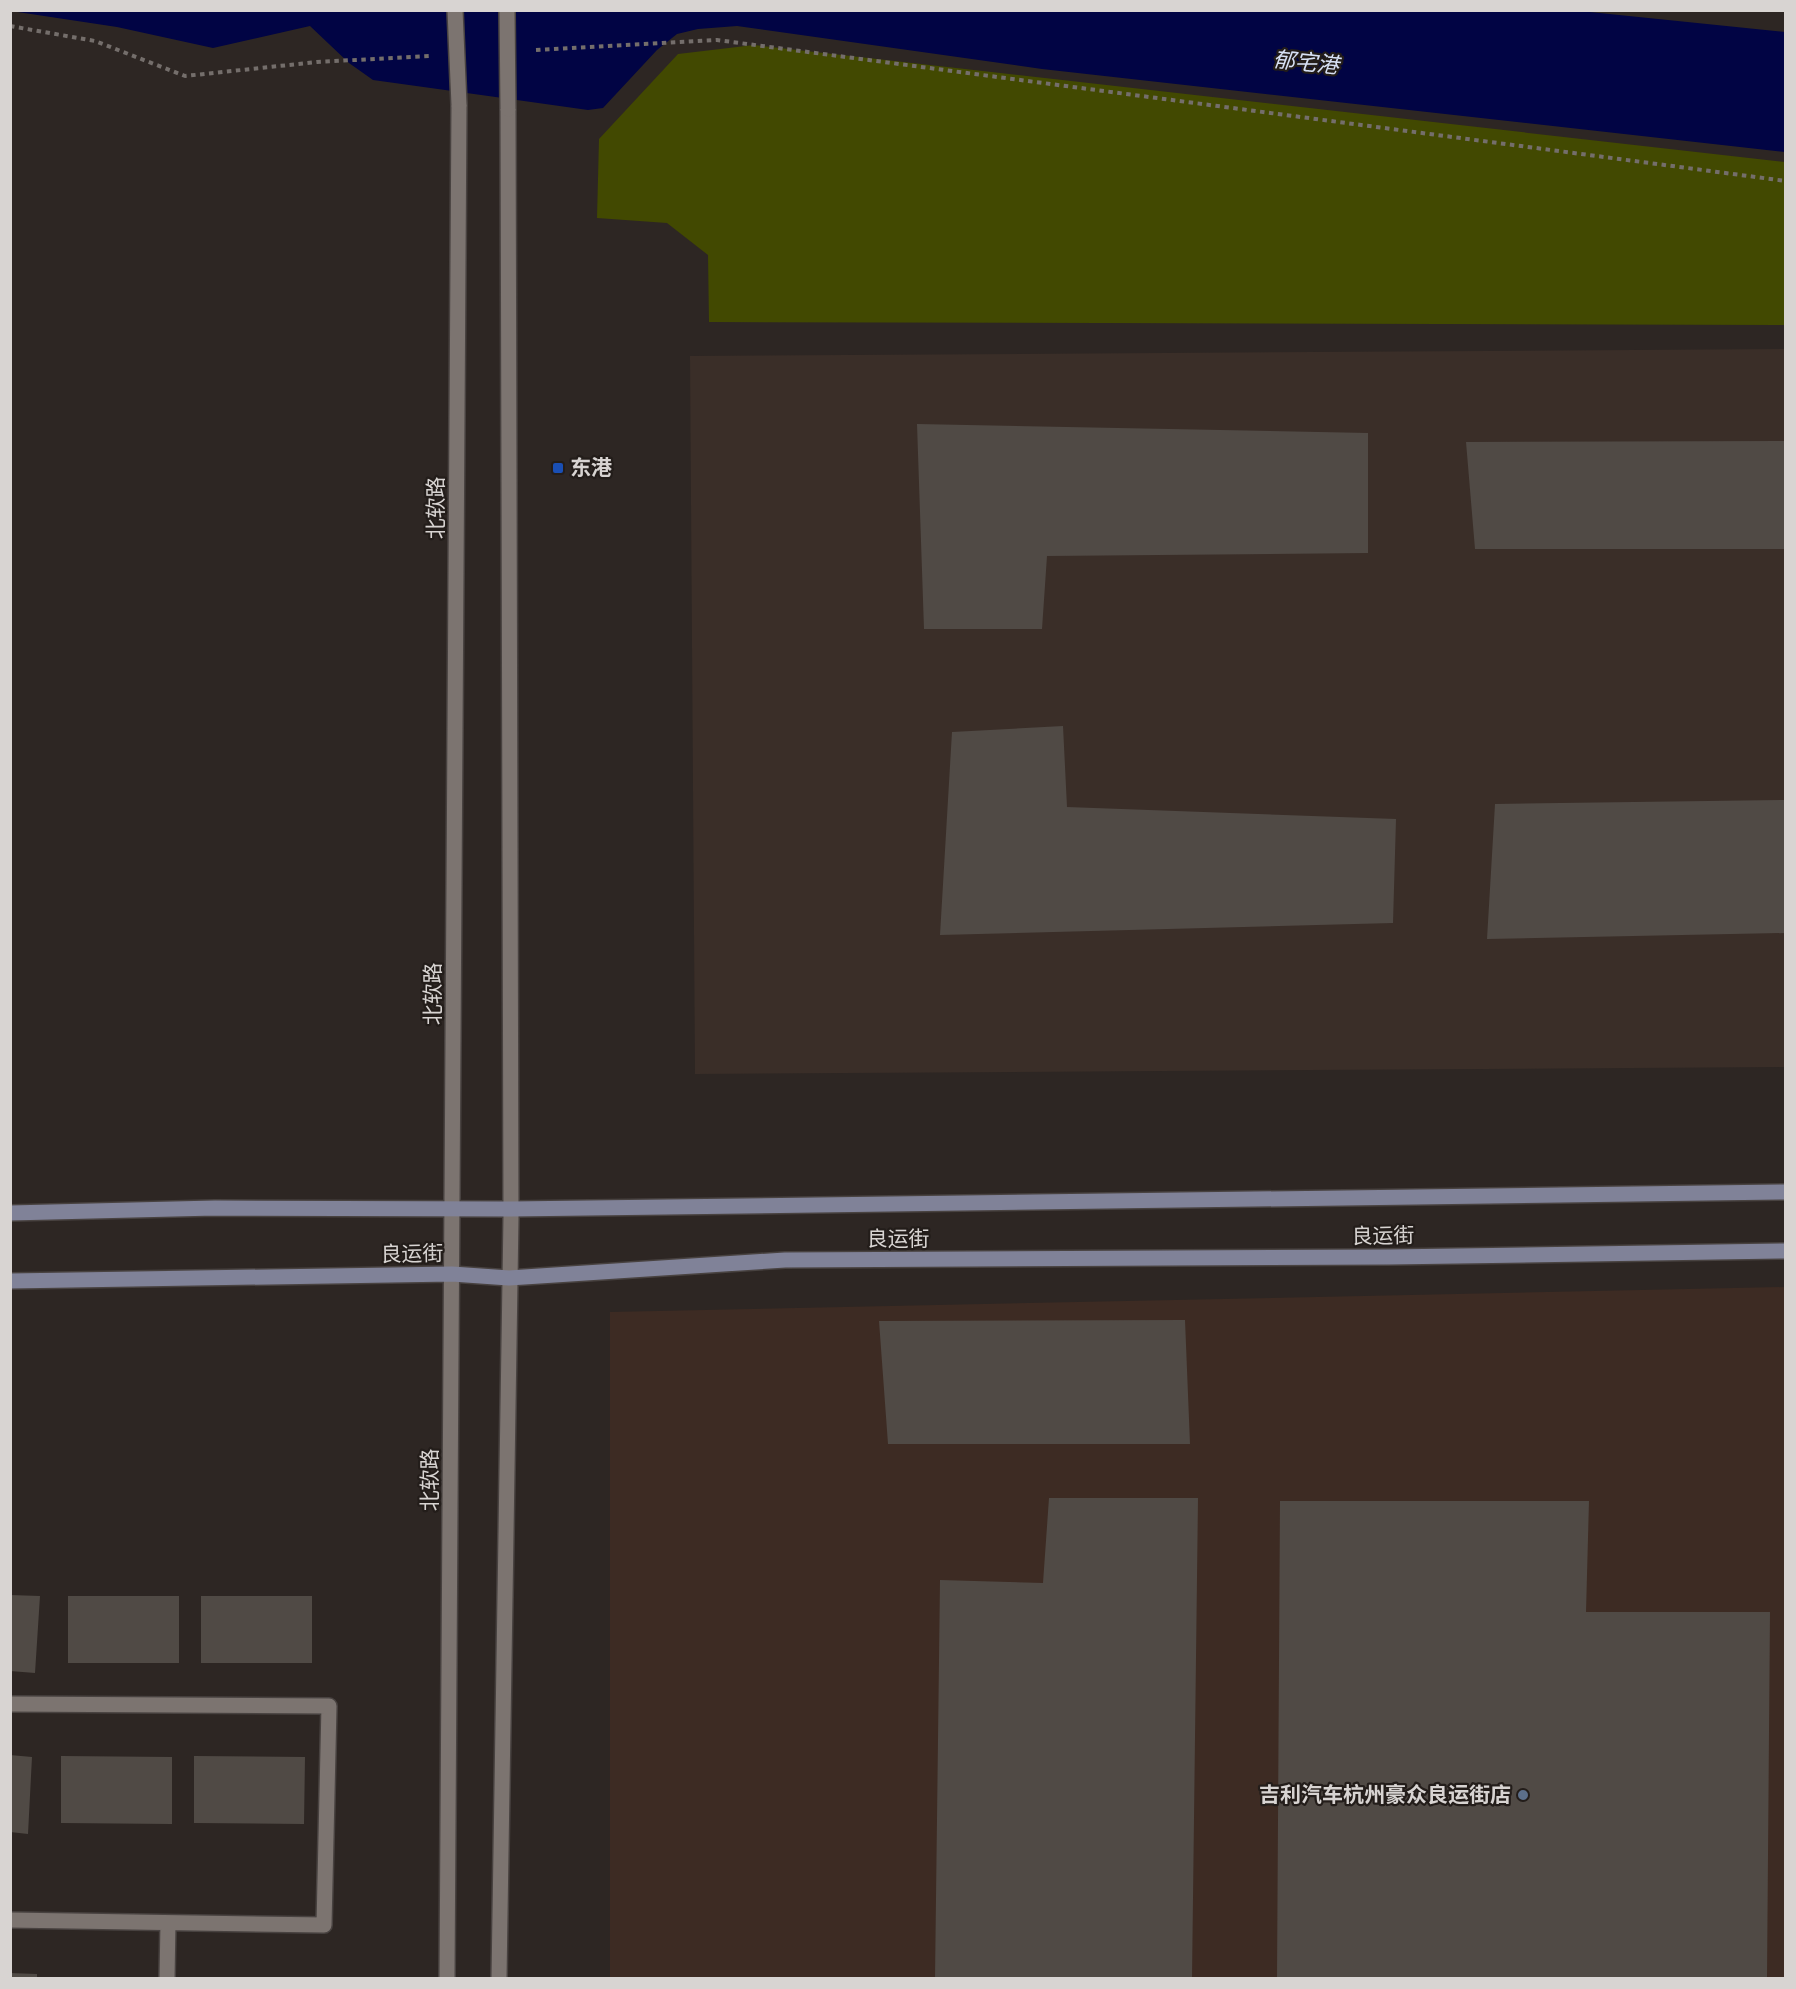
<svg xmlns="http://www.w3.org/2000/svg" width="1796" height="1989" viewBox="0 0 1796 1989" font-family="Karla,'Noto Sans SC',sans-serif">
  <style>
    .built { fill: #3a2e28 }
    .industrial { fill: #3d2b23 }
    .green { fill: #424901 }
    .water { fill: #010444 }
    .building { fill: #504a45 }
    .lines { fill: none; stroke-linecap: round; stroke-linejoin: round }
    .service-casing { stroke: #484240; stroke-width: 18 }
    .tertiary-casing { stroke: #484240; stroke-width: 18 }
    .secondary-casing { stroke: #484240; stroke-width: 18 }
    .path { stroke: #746e6b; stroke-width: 4; stroke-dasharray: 4.5 4.5; stroke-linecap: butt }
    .service { stroke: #7c7470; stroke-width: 15 }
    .tertiary { stroke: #7c7470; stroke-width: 15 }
    .secondary { stroke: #808298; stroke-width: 15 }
    .tertiary-bridge-casing { stroke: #484240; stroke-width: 18; stroke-linecap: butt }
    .tertiary-bridge { stroke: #7c7470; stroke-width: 15 }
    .transit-dot { fill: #1a4fb4; stroke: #231d1a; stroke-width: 2 }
    .service-dot { fill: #5c6f8a; stroke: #231d1a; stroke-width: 2 }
    .labels { text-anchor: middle; stroke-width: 4.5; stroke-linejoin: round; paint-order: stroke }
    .poi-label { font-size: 21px; font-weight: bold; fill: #d8d4d2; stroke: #231d1a; text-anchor: start }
    .street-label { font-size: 21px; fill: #d8d4d2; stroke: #231d1a }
    .water-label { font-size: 22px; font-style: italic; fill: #d7e0f4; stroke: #231d1a }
  </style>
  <rect width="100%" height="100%" fill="#2d2623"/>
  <path class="built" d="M1785,349V1067L695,1074L690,356Z"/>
  <path class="industrial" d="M1785,1287V1978H610V1312Z"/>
  <path class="green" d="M754,45L1785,162V325L709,322L708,255L667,223L597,218L599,139L678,54Z"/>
  <path class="water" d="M11,11H1580L1785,32V152L1042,69L737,26L698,29L677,34L657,50L603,108L588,110L373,80L349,63L310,26L213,48L117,27Z"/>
  <path class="building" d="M917,424L1368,433V553L1047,556L1042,629H924Z
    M1786,441V549H1475L1466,442Z
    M1063,726L1067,807L1396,819L1393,923L940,935L952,732Z
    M1786,800V933L1487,939L1495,804Z
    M1185,1320L1190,1444H888L879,1321Z
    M1049,1498H1198L1192,1978H935L940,1580L1043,1583Z
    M1280,1501H1589L1586,1612H1770L1767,1978H1277Z
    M10,1595L40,1596L35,1673L10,1671Z
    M68,1596H179V1663H68Z
    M201,1596H312V1663H201Z
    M10,1755L32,1757L28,1834L10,1832Z
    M61,1756L172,1757V1824L61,1823Z
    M194,1756L305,1757L304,1824L194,1823Z
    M10,1973L37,1974V1978H10Z"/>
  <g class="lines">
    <g class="service-casing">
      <path id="service" d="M10,1704L329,1706L324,1925L10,1920
        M167,1978L168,1923"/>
    </g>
    <g class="tertiary-casing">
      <path id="tertiary" d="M447,1978L459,105
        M499,1978L511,1217L508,109"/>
    </g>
    <g class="secondary-casing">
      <path id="secondary" d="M10,1213L215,1208L511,1209L1786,1192
        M10,1281L452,1274L509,1278L785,1260L1389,1257L1786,1251"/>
    </g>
    <path class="path" d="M10,26L95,41L185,76L317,62L430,56
      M536,50L717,40L1786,181"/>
    <use href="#service" class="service"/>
    <use href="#tertiary" class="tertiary"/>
    <use href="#secondary" class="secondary"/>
    <g class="tertiary-bridge-casing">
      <path id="tertiary-bridge" d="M455,10L459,105
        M507,10L508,109"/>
    </g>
    <use href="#tertiary-bridge" class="tertiary-bridge"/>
  </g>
  <rect class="transit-dot" x="552" y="462" width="12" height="12" rx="3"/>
  <circle class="service-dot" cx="1523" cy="1795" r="6"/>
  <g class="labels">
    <g class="poi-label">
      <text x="570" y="475">东港</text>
      <text x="1511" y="1802" text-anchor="end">吉利汽车杭州豪众良运街店</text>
    </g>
    <g class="street-label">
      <text transform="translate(436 508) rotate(-90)" y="7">北软路</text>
      <text transform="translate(433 994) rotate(-90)" y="7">北软路</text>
      <text transform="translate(1383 1236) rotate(-1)" y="7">良运街</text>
      <text x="898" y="1246">良运街</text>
      <text transform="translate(412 1254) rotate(-1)" y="7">良运街</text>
      <text transform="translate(430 1480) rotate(-90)" y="7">北软路</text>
    </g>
    <g class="water-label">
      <text transform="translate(1306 62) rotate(6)" y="8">郁宅港</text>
    </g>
  </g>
  <rect width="1796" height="1989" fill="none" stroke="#d8d4d2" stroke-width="24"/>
</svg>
